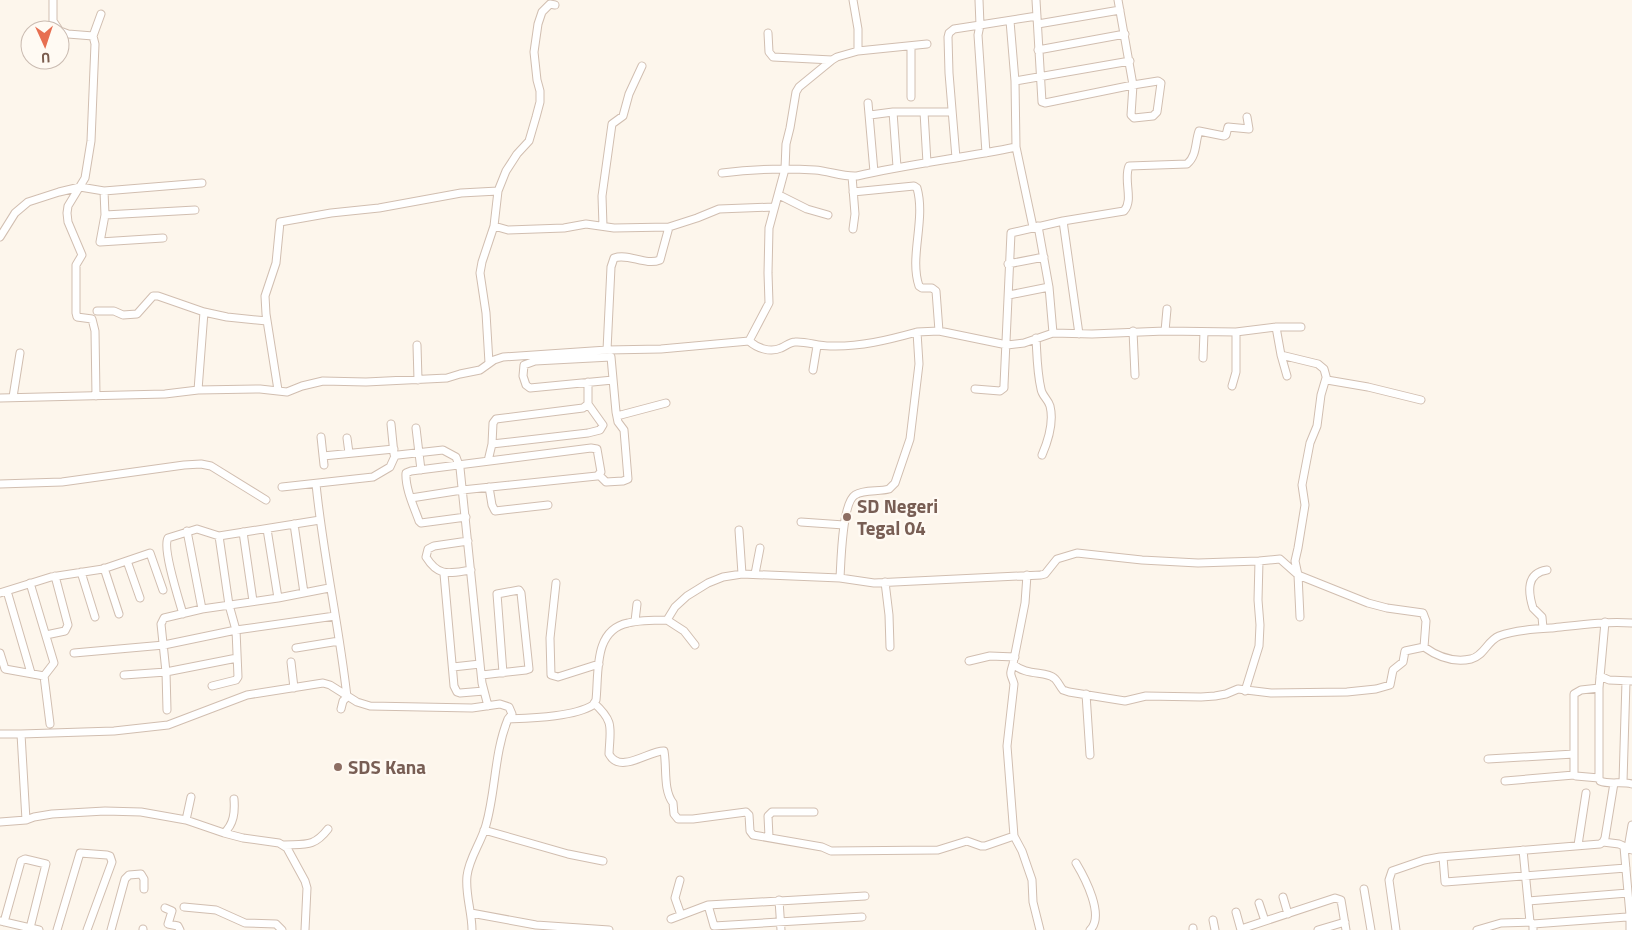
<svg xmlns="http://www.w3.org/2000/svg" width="1632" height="930" viewBox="0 0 1632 930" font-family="'Titillium Web',sans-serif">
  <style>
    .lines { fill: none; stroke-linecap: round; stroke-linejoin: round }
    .minor-casing { stroke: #d1beb0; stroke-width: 9 }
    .minor { stroke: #fff; stroke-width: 7 }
    .education-dot { fill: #8d6e63; stroke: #fffaf3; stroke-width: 2 }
    .labels { text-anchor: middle; stroke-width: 4.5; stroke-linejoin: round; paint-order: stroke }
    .education-label { font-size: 19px; font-weight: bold; fill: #785e54; stroke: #fffaf3; text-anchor: start }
  </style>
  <rect width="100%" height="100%" fill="#fdf6ec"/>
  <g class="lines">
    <g class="minor-casing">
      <path id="minor" d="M53,0V21L59,30
        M979,0L980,25L1037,16
        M1036,0L1042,102L1045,103L1133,85L1158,81L1161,83L1157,112L1153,116L1134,118L1131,115L1133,85L1118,0
        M555,5L550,4L542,12L538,24L534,52L537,80L540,91V102L536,117L529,141L517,154L506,171L498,191L494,226L508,230L564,228L586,224L614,228L669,227L697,218L719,209L774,207
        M1010,21L1015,81L1016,147L1033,227
        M1038,24L1120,10
        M60,31L68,34L93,36L95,44L91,141L85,178L68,206L67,213L68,222L82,255L76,265V313L77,317L92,319L95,331L96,396
        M768,33L769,52L773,57L832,60
        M93,36L101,14
        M1038,50L1125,34
        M858,51L927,44
        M1015,81L1130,61
        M911,97V46
        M868,103L874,172
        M893,112L897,167
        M924,112L927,163
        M870,115L893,112H952
        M956,158L949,73L948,37L949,33L954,29L980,25L978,35L986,153
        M722,173C753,169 784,168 815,170C829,171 843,177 857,176C909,164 963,158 1016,147
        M852,176L855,214L853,229
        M104,191L105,215L195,210
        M853,192L914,186L917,188C926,220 909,257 919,286L922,288H932L936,291L939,331
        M779,195L807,209L828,215
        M105,215L100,242L163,238
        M1063,221L1079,334
        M603,226L602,196L612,124L623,116L629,94L642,66
        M1038,226L1049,287L1053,333
        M0,237L15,213L28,202L59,192L80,187L104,191L202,183
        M1008,264L1044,257
        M1009,295L1049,287
        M97,311H114L123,315L137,314L153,296H158L204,312L227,317L267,321
        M1276,327L1281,355L1318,364L1324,369L1327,380L1368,387L1421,400
        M1133,331L1135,375
        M1165,331L1167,309
        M917,332L939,331L1007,345L1024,343L1053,333L1092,334L1165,331L1236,332L1276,327H1301
        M1036,338C1037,355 1037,372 1041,389C1042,396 1048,399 1050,406C1054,422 1048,441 1042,455
        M417,345L418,380
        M607,350L611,267L614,258C629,253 645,266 660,260L669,227
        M1281,355L1287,376
        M1203,358L1204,332
        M489,363L486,313L480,273L482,262L494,226
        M813,370L817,346
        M1232,386L1236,372V332
        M975,389L1000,391L1004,388V385L1011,233L1063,221L1124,211C1134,200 1123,180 1129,166L1187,164C1197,156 1195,142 1199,131L1224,136L1226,135L1228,127L1249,129L1247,117
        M198,390L204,312
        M278,390L266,314L265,296L276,263L280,222L331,213L379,208L461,193L498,191
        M13,397L20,353
        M0,398L165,394L198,390L260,389L287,392L302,386L323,381L366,382L447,378L460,374L480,370L494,360L503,357L607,350L661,349L749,341
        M617,416L666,403
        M391,424L394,454
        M416,428L421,470
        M321,437L324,465
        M347,438L349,453
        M492,444L588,433L600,430L603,425L588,404
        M323,456L394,449
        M488,461L492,444L493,423L496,419L583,408L588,404V382
        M599,475L606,482L623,481L628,479L624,430L618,422L616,412L611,357L535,361L524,365L523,376L526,385L530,388L613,380
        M0,484L62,482L184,465L201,464L211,466L266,500
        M316,484C323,555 339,625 347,697L343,701L341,709
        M282,487L373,477L390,467L395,456L398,455L443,450L456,457L460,468L482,683L488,706
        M489,487L492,505L495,511L548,505
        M411,498L462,490L597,476L601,472L597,449L591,448L411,471L406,473C405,488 414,507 419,521L421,523L466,517
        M801,522L844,525
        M294,524L304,593
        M267,529L278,598
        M739,530L742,574
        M187,531L202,609
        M243,532L253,601
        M468,541L434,546L428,549L426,557C439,578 450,573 471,570
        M127,561L140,598
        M104,568L119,614
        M81,572L95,617
        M444,574L454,686L457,692L460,693L484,691
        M755,574L760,548
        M1027,575L1025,603L1013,664C1026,676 1046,671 1054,678C1058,681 1060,687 1063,690L1069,692L1125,701L1146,696L1201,697L1215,696L1226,694L1238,689L1271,693L1347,692L1376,689L1390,685L1393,670L1403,662L1405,651L1424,647
        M840,578L874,583L1041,575L1045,574L1057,559L1077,553L1142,560L1198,563L1259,561L1280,559L1298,575L1368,603L1387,608L1423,613L1426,621L1424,647
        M885,582L889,615L890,647
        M30,583L54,663L44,676
        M556,583L550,638L551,675L558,677L599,664
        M7,591L31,673
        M0,593L51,577L103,569L150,553L163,590
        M183,614C179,600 162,548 168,538L197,529L219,536L320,520
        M1300,617L1298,575L1295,561L1298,548L1305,505L1302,485L1310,443L1317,426L1321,395L1326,378
        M667,620L684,631L695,645
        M635,621L637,604
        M1543,628L1542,617L1533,608C1528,592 1526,573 1547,570
        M46,635L65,631L68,625L55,576
        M1424,647C1438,657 1453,663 1471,659C1484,656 1487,641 1499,636C1516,630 1535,629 1552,628C1579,625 1605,621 1632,623
        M296,648L339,641
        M0,653L5,669L44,676L50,724
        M74,653L164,645L236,630L335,616
        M969,661L990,656L1015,657
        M291,662L294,688
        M1013,664C1009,677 1011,673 1014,684L1007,746L1014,836L1022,851L1032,880L1033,902L1040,930
        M453,667L480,664
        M124,675L166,672L237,658
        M482,675L526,670L529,669L521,593L519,590L497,594L503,673
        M1600,676L1609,680L1632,681
        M212,686L236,680L238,677L236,630L229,605L219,536
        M1245,691L1259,646L1260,625L1258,600L1259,561
        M1086,694L1090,755
        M594,703C615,722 610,728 609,754C620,775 650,750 664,751C667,768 663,790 673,803L674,814L678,819H693L746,812L749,815L750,831L753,835L822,847L831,851L938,850L967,841L981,846H985L1014,836
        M167,710L166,672L161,624L164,618L202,609L278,598L329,588
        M0,734H21
        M1488,759L1574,754
        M1574,775V694L1581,690L1599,688
        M1599,778V688L1605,622
        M1505,781L1574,775L1576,776L1599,778L1600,781C1610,785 1621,781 1632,784
        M1623,782L1626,681
        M26,820L21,734L114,731L168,725L247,695L323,683L330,685L357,702L370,706L472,708L500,704L509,707L512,714L508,719
        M186,820L191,797
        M0,822L26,820L34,817L52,814L105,811L141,812L186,820L224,833L243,838L279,843L287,848L305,881L307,888L305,930
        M484,830L568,854L603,861
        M224,833C234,824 235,812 234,799
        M769,837L768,816L772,812H814
        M1603,842L1619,844L1632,850
        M284,845C306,844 314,847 328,829
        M1578,845L1586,793
        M1628,848L1632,825
        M1523,850L1530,922
        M1443,857L1445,882L1626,868
        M1076,863C1085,878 1105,916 1090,930
        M680,880L675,898L681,915
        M1364,889L1371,930
        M1283,897L1288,914
        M779,900L781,930
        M1528,901L1628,893
        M1259,903L1265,921
        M708,905L714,926L862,917
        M184,907L216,910L245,923L276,924L282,930
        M165,908L172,911L168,924L178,926L180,930
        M1236,912L1241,930
        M471,913L536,925L609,930
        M1630,915V930
        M671,919L708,905L865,896
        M1213,920L1215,930
        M0,921L39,930
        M4,922L21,861L25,859L46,864L30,928
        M1533,924L1627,917L1630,915L1624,847
        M1193,928V930
        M1241,929L1335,898L1341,900L1346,930
        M57,930L80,853L107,855L110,856L112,862L87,930
        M111,930L125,879L129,875L141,874L144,879V889
        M143,930V929
        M472,930C472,912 465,894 467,876C469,858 481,843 486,825C496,790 494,753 508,719C531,718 574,717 593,705L596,700C599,673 593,630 628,623C640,620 654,620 667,620L675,607L687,596L708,583L723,577L742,574L840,578C841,562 842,503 855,495C864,489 879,492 889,489L895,483L910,439L919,364L917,332C888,340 860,347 830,346C818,346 805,341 795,342C790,342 786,346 781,348C770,353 757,348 749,341L769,303L768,273L769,228L785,169L786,144L790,128L796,92L799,87L832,60L837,57L858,51V29L853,0
        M1318,930L1345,922
        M1396,930L1389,880L1392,871L1424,860L1440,857L1600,844L1603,842L1605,838L1614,783
        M1477,930L1501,923L1530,922L1533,924V930"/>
    </g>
    <use href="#minor" class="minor"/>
  </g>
  <g class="education-dot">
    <circle cx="847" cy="517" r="5"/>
    <circle cx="338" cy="767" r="5"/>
  </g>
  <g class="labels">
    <g class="education-label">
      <text x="857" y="513">SD Negeri<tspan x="857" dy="22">Tegal 04</tspan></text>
      <text x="348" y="774">SDS Kana</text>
    </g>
  </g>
  <g transform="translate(45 45) rotate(177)"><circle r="24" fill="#fffaf3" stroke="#cabbb1"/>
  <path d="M0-4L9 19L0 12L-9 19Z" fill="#e76f51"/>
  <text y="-8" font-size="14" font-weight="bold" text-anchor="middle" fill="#7a5c4d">U</text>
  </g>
</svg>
